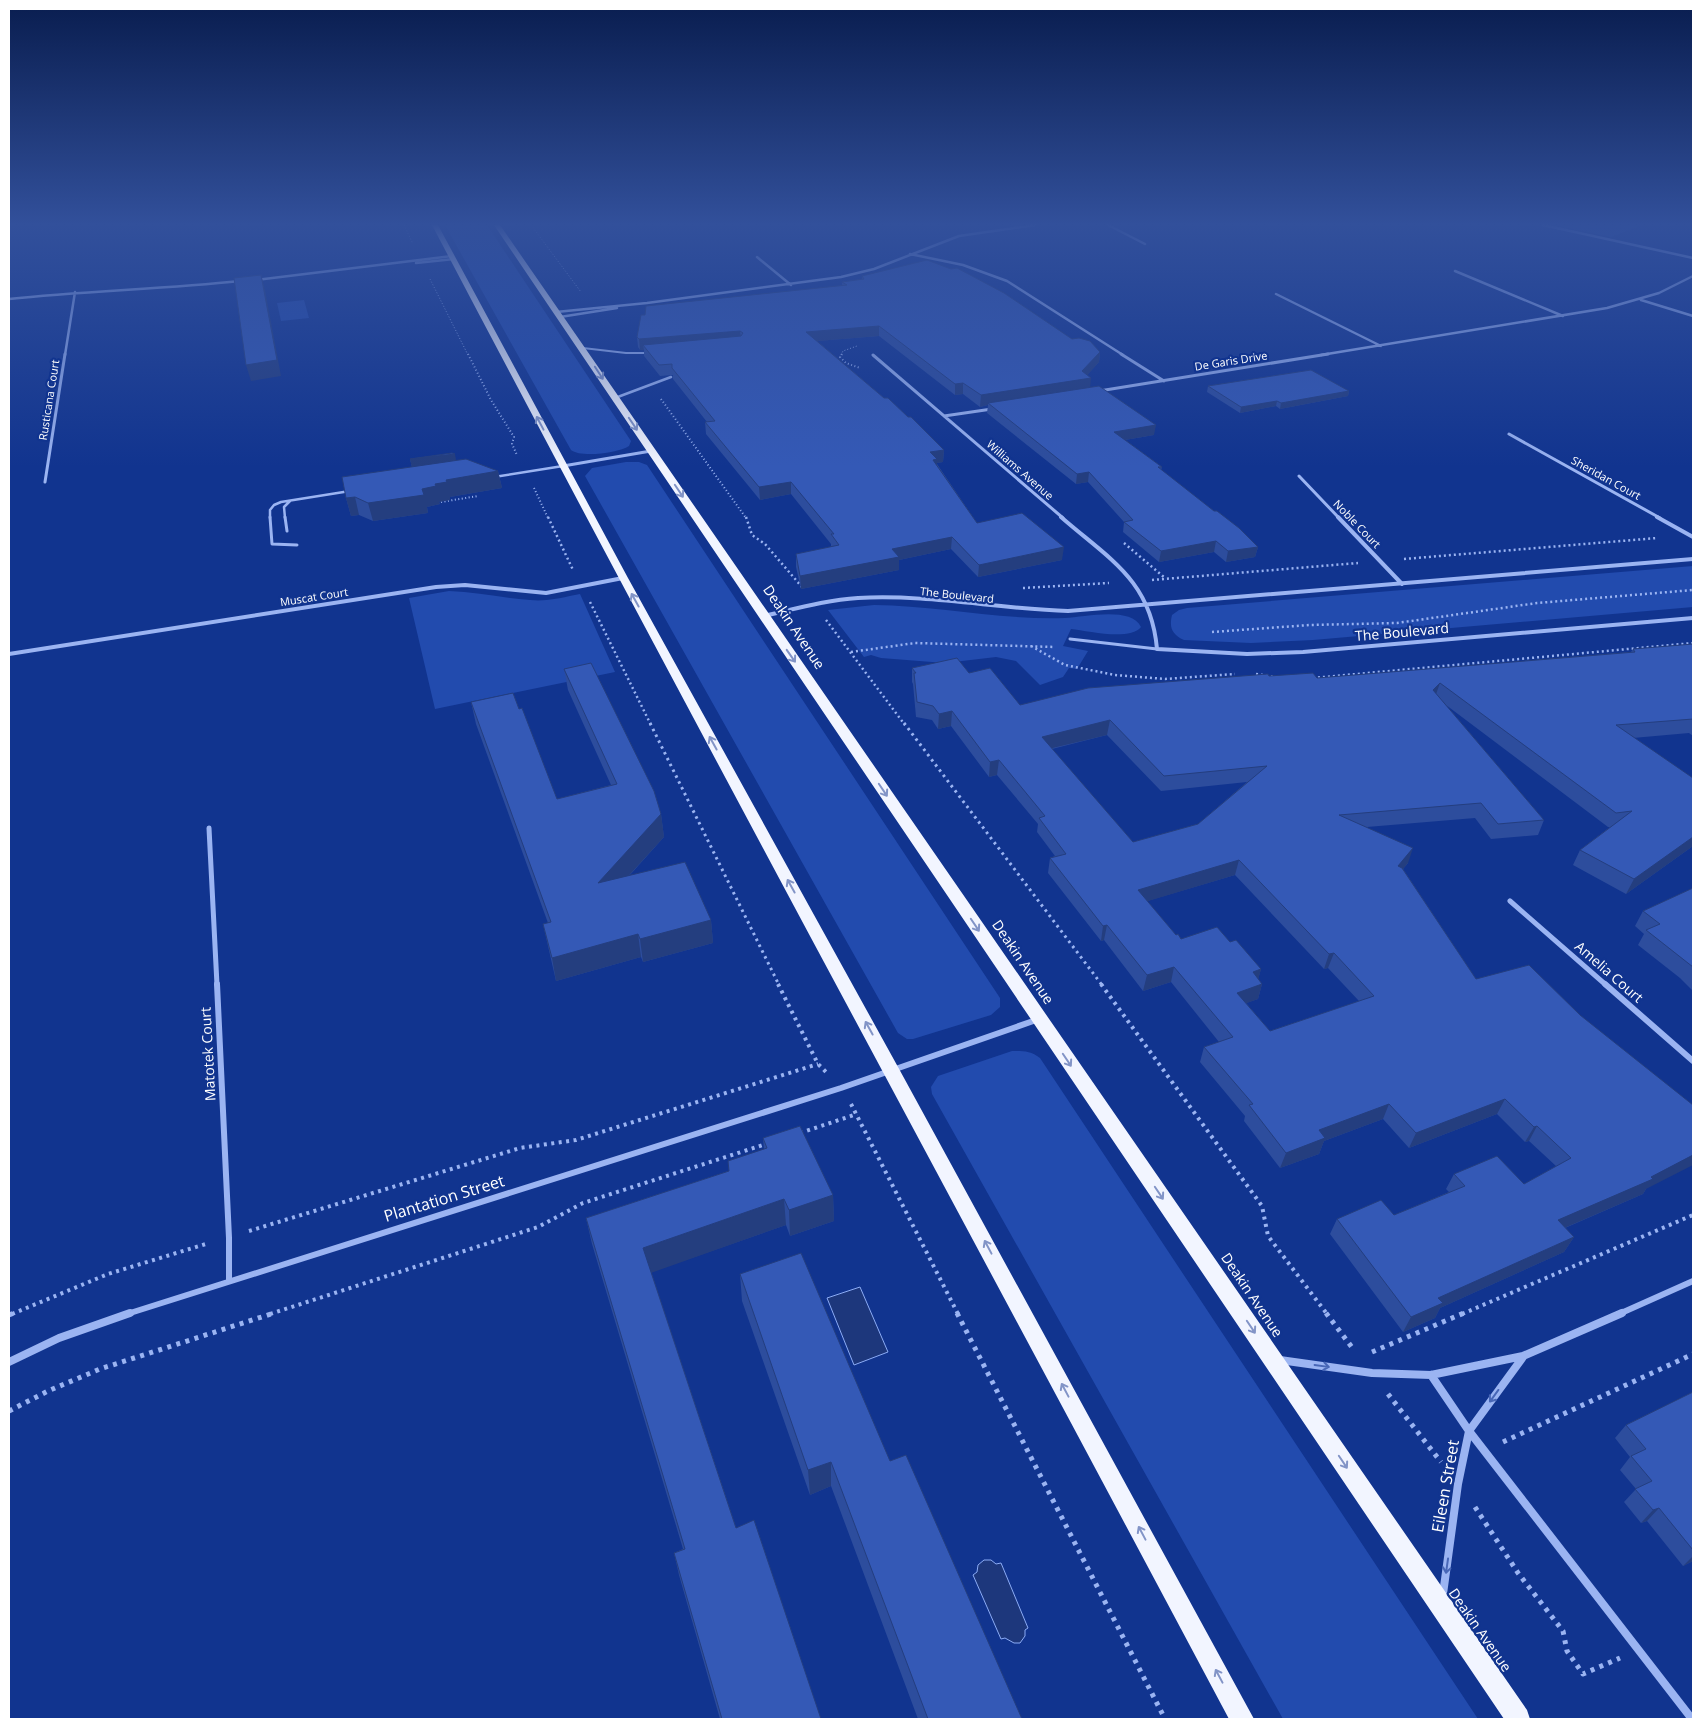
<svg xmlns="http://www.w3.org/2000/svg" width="1702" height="1728" viewBox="0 0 1702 1728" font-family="'Open Sans',sans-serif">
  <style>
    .green { fill: #224bae }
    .water { fill: #1d377c; stroke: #8cacf6 }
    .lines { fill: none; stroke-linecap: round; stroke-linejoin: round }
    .path-far5 { stroke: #9bb4f2; stroke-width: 1; stroke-dasharray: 1 2; stroke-linecap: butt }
    .path-far4 { stroke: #9bb4f2; stroke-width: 2; stroke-dasharray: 1 2.5; stroke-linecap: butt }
    .path-far3 { stroke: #9bb4f2; stroke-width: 2.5; stroke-dasharray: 2 3; stroke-linecap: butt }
    .path-far2 { stroke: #9bb4f2; stroke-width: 3; stroke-dasharray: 2.5 4; stroke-linecap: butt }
    .path-far1 { stroke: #9bb4f2; stroke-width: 4; stroke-dasharray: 3 4.5; stroke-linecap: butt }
    .path { stroke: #9bb4f2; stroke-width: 5; stroke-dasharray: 4 5.5; stroke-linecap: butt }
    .service-far2 { stroke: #9bb4f2; stroke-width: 2 }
    .service-far1 { stroke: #9bb4f2; stroke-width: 2.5 }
    .service { stroke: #9bb4f2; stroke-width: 3 }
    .minor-far5 { stroke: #9bb4f2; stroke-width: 2.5 }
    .minor-far4 { stroke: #9bb4f2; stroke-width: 3 }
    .minor-far3 { stroke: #9bb4f2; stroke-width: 4 }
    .minor-far2 { stroke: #9bb4f2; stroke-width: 5 }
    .minor-far1 { stroke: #9bb4f2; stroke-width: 6 }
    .minor { stroke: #9bb4f2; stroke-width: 8 }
    .trunk { fill: #f2f5ff; fill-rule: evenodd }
    .wall { fill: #2d4d9d; fill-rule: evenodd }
    .shaded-wall { fill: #243e7f }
    .building { fill: #3459b6; stroke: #243e7f; fill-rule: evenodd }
    .oneway { stroke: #8294c7 }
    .oneway2 { stroke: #4867b7 }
    .labels { text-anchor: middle; stroke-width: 4.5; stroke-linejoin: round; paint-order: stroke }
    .far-street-label { font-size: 11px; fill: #fff; stroke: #11348f }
    .street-label { font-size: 14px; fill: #fff; stroke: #11348f }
    .near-street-label { font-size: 16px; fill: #fff; stroke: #11348f }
  </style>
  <rect width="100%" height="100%" fill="#11348f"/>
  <path class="green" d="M445,225H487L631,441L629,446C618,453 581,458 571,450Z
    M1554,225H1642L1611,237Z
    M304,300L309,318L281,321L277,303Z
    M626,462H639L647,465L1000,998V1007L991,1015L913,1039H907L898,1033L585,476L592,468Z
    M1693,566V607L1313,640L1251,643L1184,640C1172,634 1169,628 1172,615L1179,610L1187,608Z
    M449,591C476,592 503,598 530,600C547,602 564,597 580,594L615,672L435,709L409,598Z
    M874,605C938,606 1001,620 1065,618C1085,617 1131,606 1141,627C1130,641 1088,631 1071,629L1063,646L1088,651L1077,669L1069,668L1063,677L1040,685L1016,661L996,657L945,663L881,658L871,655L864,657L828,610Z
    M1012,1051C1024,1051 1031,1051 1040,1058L1478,1719H1283L932,1094L931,1087L938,1076Z"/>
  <path class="water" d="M860,1287L888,1352L854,1365L827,1298Z
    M984,1560H991L996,1564L1001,1563L1028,1628L1025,1630V1636L1020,1643H1014L1005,1638L1001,1639L973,1575L977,1572L978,1565Z"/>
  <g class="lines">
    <path class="path-far5" d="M404,225L413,244
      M531,225L581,292
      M430,279L468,355
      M841,355L843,351L857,346"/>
    <path class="path-far4" d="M468,354L491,400L514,437L512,444L517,455
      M842,354L840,357L846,363L860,368
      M661,399L746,518
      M534,488L548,518
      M441,502L478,496"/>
    <path class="path-far3" d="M548,517L573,570
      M746,517L752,535L765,544L802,587
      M1124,543L1165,578
      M1404,559L1657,538
      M1152,580L1358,563
      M1023,588L1109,583
      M590,602L651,725
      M826,620L905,725
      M1212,632L1310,625L1397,623L1537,603L1693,590
      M1031,646L1065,665L1115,675L1165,679L1235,674
      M851,652L915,643L1055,647
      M1256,674L1277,677
      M1313,678L1693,643"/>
    <path class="path-far2" d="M650,723L779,985
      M904,723L1102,985"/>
    <path class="path-far1" d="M778,984L818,1064L826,1072
      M1101,984L1262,1206L1268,1236L1327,1314
      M851,1104L958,1314
      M800,1133L857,1114
      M249,1231L520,1148L576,1140L818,1064
      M12,1314L108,1274L209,1243
      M270,1314L538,1227L583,1203L766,1144
      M1462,1314L1693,1215"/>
    <path class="path" d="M957,1313L1165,1719
      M1326,1313L1354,1350
      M9,1315L14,1313
      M1372,1352L1464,1313
      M1388,1394L1441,1462
      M9,1411L48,1391L100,1369L274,1313
      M1503,1442L1693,1354
      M1475,1507L1518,1573L1563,1631L1567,1651L1583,1674L1620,1658"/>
    <path class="service-far2" d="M583,348L626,353H648"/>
    <path class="service-far1" d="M615,398L671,377
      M494,477L563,466
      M270,518V510L274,505L281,502L350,491
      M285,518L284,507L290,501"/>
    <path class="service" d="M270,517L272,544L297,545
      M285,517L287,531
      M1070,639L1157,649"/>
    <path class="minor-far5" d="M1108,225L1145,244
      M1543,225L1693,258
      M910,254L963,265L1007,281L1123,355
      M757,257L791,285
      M416,263L454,259
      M1455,271L1563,316
      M256,280L452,256
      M1276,294L1381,346
      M9,299C86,291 163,289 240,281
      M1641,300L1693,316
      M556,312L647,303L841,277L874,269L959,236L1035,225
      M560,317L617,308
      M65,355L75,292
      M1321,355L1607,308L1659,293L1693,276"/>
    <path class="minor-far4" d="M1121,354L1164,381
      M873,355L1063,518
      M1099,391L1328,354
      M944,416L992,409
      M1509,434L1660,518
      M563,466L651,451
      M1299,476L1339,518
      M45,482L65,354"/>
    <path class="minor-far3" d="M1061,517C1109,559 1151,580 1157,649L1247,654L1303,652L1693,618
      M1338,517L1402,584
      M1657,517L1693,537
      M764,616C795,609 826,600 858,598C928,594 998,609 1068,611L1693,559
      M9,654L436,587L465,585L546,593L623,578"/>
    <path class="minor-far2" d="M209,828L217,985
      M1510,901L1606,985"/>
    <path class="minor-far1" d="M217,984L229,1238V1280
      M1605,984L1693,1061
      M127,1314L841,1088L1039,1019
      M1619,1314L1693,1281"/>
    <path class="minor" d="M1280,1360L1372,1373L1431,1375L1523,1356L1622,1313
      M9,1362L59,1338L130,1313
      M1431,1375L1469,1431L1692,1719
      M1443,1594L1458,1484L1469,1431L1523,1357"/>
    <path class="trunk" d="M432,225H438L628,578L898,1067L1254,1719H1229C964,1221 695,725 432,225Z
      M494,225H500L1527,1710L1530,1719H1504Z"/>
  </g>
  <path class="wall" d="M862,276L1072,339L1100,352L1099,362L1087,375L1090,387L1154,435L1125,440L1162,467L1161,470L1258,547L1255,557L1226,562L1214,552L1159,562L1123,532L1124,522L1088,482L1076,484L987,413L988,405L980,407L963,394L955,395L879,336L817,341L884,398L908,417L944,450L943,462L937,463V464L977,523L1062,560L978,577L951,549L899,560V570L801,589L796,567V554L831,547V544L791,494L760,500L706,434L705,422H707L673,379V375L660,376L644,356V350H640L638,347L637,337L645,315L842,286V282L862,279Z
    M1208,386L1349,391L1348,396L1280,409L1276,406L1240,413L1207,392Z
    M410,459L456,460L498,471L502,488L450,497V500L439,502L440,504L427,507L428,513L373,521L359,515L351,516L346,498L412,467Z
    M1693,644V736L1689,733L1633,738L1693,778V846L1626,894L1573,865L1580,850L1610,827H1608L1446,705L1544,820L1538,835L1491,839L1475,818L1367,827L1408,863L1403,869L1476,979L1646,1189L1643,1194L1565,1228L1574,1237L1564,1252L1440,1308L1435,1318L1403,1332L1330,1234L1337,1219L1394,1215L1449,1192L1446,1189L1454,1174L1524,1184L1556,1166L1529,1141L1525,1142L1497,1114L1409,1148L1383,1119L1324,1141L1319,1154L1280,1168L1244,1121L1245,1116L1200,1062L1204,1047L1219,1042L1171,982L1143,991L1104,940L1101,941L1048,873L1050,858L1055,856L1037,832L1038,824L997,775L989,777L951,726L938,729L932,720L916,717L913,684L912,682V668L969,673L1020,705L1269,676L1317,678L1631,652L1633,649ZM1107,735L1161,791L1247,782L1198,824L1133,842L1052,749ZM1235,875L1324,969L1328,968L1359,1001L1270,1031L1246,1003L1258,999L1262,984L1258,979L1261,969L1230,942L1181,939L1176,935L1147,901Z
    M564,669L661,814L664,837L629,876L711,920L713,943L643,962L641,957L556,981L543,924L548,923L476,724L471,702L557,799L611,785L568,690Z
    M1693,888V991L1680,978L1638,945L1644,934L1635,926L1643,911Z
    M763,1138L833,1195L834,1221L790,1236L786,1225L651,1272L736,1528L821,1719H720L679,1575L674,1553L683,1549L592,1244L586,1218L729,1171L764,1150Z
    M740,1274L890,1461L1022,1719H918L831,1486L810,1495L742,1301Z
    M1693,1392V1561L1683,1566L1647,1521L1641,1523L1624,1502L1636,1489L1620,1470L1630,1457L1615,1438L1626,1425Z"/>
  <path class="shaded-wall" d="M261,275L265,290L281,376L251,381L246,365Z
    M879,326V336L806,342V332Z
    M740,331L741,341L643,345L644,350H640L639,339Z
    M1100,352L1099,362L1084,379L1091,378L1090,389L988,403V405L980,407L981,395L1082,371Z
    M963,383V394L955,395V384Z
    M1349,391L1348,396L1280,409L1281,403Z
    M1277,401L1276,406L1240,413L1241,407Z
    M1156,425L1154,435L1113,442L1114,432Z
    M944,450L943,462L937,463L936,471L930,452Z
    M455,454L458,472L414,477L410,459Z
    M498,471L502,488L450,497V500L439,502L440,504L427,507L428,513L373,521L368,503L422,489L446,480Z
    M1089,472L1088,482L1076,484L1077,474Z
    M791,482V494L760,500L759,487Z
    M355,497L359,515L351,516L346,498Z
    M952,537L951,549L899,560V570L801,589L800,576L892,549Z
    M1216,541L1214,552L1159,562L1161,551Z
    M1064,547L1062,560L978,577L979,565Z
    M1258,547L1255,557L1226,562L1228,551Z
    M1440,683L1435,697L1433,690Z
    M952,711L951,726L938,729L939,714Z
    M1110,720L1107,735L1040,751L1042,737Z
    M999,760L997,775L989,777L990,762Z
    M661,814L664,837L601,906L598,883Z
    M1693,837V846L1626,894L1634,879Z
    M1413,848L1408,863L1393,881L1398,866Z
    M1239,860L1235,875L1135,905L1138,890Z
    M711,920L713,943L643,962L640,939Z
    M1107,925L1104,940L1101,941L1103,926Z
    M638,934L641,957L556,981L552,958Z
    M1334,953L1328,968L1324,969L1329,954Z
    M1174,967L1171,982L1143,991L1147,975Z
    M1261,969L1257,984L1253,972Z
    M1262,984L1258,999L1233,1008L1237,993Z
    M1505,1099L1497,1114L1409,1148L1416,1133Z
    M1389,1104L1383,1119L1324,1141L1319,1154L1280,1168L1286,1153L1319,1130Z
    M1537,1126L1529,1141L1525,1142L1534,1127Z
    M1693,1155V1165L1646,1189L1643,1194L1548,1235L1558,1220L1651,1177Z
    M833,1195L834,1221L790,1236L789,1210Z
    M784,1199L786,1225L648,1274L643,1248Z
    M1574,1237L1564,1252L1440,1308L1435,1318L1403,1332L1411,1317L1438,1298Z
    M831,1462V1486L810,1495L808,1470Z
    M1659,1508L1647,1521L1641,1523L1653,1510Z
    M1693,1556V1561L1683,1566Z"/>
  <path class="building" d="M927,260L951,269L957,268L1004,293L1072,339L1079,338L1090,341L1100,352L1082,371L1091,378L981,395L963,383L955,384L879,326L806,332L884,398H888L908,417H911L944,450L930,452L937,459L933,460L977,523L1022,513L1064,547L979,565L952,537L892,549L899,557L800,576L796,554L839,545L831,534H834L791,482L759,487L705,422L715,421L672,368V364L659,365L643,345L741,336L743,333L740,331L639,339L637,337L641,315H645L646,306L847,285L842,282L864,279L862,276Z
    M261,275L277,360L246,365L234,278Z
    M1311,370L1349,391L1281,403L1277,401L1241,407L1208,386Z
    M1099,386L1156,425L1114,432L1162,467H1158L1214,511H1217L1239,528L1258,547L1228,551L1216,541L1161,551L1124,522L1133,520L1089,472L1077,474L988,403Z
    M452,453L455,454L410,459Z
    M466,459L498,471L446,480L447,482L435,484L436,486L422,489L424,495L368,503L355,497L346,498L342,477Z
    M1693,644V719L1616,725L1693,778V837L1634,879L1580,850L1632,811L1616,813L1440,683L1433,690L1544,820L1498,824L1481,803L1339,815L1413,848L1398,866L1402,868L1476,979L1529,965L1580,1015L1693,1105V1155L1651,1177L1653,1179L1558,1220L1574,1237L1438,1298L1443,1303L1411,1317L1337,1219L1381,1200L1394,1215L1465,1186L1454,1174L1497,1156L1524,1184L1571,1158L1537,1126L1534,1127L1505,1099L1416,1133L1389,1104L1319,1130L1325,1138L1286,1153L1249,1105L1253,1104L1204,1047L1233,1037L1174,967L1147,975L1107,925L1103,926L1050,858L1066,854L1039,818L1045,816L999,760L990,762L952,711L939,714L933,706L917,702L914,673H916L912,668L957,658L969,673L990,668L1020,705L1088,688L1268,674L1269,676L1313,673L1317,678L1635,652L1633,649ZM1110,720L1164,776L1267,766L1198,824L1133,842L1042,737ZM1239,860L1329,954L1334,953L1374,996L1270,1031L1237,993L1262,984L1253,972L1261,969L1236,940L1230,942L1217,927L1181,939L1178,934L1176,935L1138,890Z
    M591,663L654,791L661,814L598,883L685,862L711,920L640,939L638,934L552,958L543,924L551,922L471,702L513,693L519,709L522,708L557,799L617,784L564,669Z
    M1693,888V967L1646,930L1660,924L1643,911Z
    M800,1126L833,1195L789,1210L784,1199L643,1248L736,1528L754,1520L821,1719H722L674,1553L685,1549L586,1218L729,1171L728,1161L767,1148L763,1138Z
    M801,1253L890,1461L906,1455L1022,1719H928L831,1462L808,1470L740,1274Z
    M1693,1392V1550L1659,1508L1653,1510L1635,1489L1652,1481L1631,1456L1646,1449L1626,1425Z"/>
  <defs><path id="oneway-shaft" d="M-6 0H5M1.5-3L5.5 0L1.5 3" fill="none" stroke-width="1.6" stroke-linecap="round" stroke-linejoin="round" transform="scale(1.25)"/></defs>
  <g class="oneway">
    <use href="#oneway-shaft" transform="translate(599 373) rotate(57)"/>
    <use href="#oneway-shaft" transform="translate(540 423) rotate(-118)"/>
    <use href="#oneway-shaft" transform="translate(633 424) rotate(56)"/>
    <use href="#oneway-shaft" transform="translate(679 491) rotate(56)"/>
    <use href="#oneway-shaft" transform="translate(635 600) rotate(-119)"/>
    <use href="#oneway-shaft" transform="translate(791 656) rotate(55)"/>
    <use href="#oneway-shaft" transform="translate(713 743) rotate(-119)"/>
    <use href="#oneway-shaft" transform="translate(883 790) rotate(56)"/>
    <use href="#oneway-shaft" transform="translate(791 886) rotate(-119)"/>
    <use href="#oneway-shaft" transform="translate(975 925) rotate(56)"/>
    <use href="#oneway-shaft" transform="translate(869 1028) rotate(-119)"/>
    <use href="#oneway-shaft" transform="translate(1067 1060) rotate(56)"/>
    <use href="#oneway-shaft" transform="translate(1159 1193) rotate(56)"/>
    <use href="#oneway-shaft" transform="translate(988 1247) rotate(-118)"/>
    <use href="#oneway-shaft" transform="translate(1251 1327) rotate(56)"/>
    <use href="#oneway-shaft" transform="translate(1065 1390) rotate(-118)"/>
    <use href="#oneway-shaft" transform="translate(1343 1462) rotate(56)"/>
    <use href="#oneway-shaft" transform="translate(1142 1533) rotate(-118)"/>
    <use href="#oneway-shaft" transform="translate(1219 1676) rotate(-118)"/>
  </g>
  <g class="oneway2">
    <use href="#oneway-shaft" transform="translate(1322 1366) rotate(8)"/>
    <use href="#oneway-shaft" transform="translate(1494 1396) rotate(126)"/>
    <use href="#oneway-shaft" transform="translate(1447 1566) rotate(98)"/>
  </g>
  <linearGradient id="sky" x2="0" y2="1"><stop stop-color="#091d4f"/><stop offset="0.48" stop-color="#32509b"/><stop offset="1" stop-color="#32509b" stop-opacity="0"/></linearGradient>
  <rect width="1702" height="467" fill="url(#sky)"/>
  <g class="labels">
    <g class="far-street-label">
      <text transform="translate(1231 361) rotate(-9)" y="4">De Garis Drive</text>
      <text transform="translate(49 400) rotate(-81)" y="4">Rusticana Court</text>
      <text transform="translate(1020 470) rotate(41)" y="4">Williams Avenue</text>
      <text transform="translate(1606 478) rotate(29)" y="4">Sheridan Court</text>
      <text transform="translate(1357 524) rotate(46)" y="4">Noble Court</text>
      <text transform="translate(957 595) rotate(6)" y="4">The Boulevard</text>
      <text transform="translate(314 597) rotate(-9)" y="4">Muscat Court</text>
    </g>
    <g class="street-label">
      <text transform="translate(794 627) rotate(56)" y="5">Deakin Avenue</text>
      <text transform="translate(1402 632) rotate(-5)" y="5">The Boulevard</text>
      <text transform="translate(1023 962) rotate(56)" y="5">Deakin Avenue</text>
      <text transform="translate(1609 972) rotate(41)" y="5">Amelia Court</text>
      <text transform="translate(208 1054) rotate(-93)" y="5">Matotek Court</text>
      <text transform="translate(1252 1295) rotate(56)" y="5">Deakin Avenue</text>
      <text transform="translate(1480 1630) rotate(55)" y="5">Deakin Avenue</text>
    </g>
    <g class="near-street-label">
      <text transform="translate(444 1198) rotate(-17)" y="6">Plantation Street</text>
      <text transform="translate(1445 1486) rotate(-80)" y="6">Eileen Street</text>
    </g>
  </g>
  <rect width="1702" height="1728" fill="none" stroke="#ffffff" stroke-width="20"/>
</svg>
